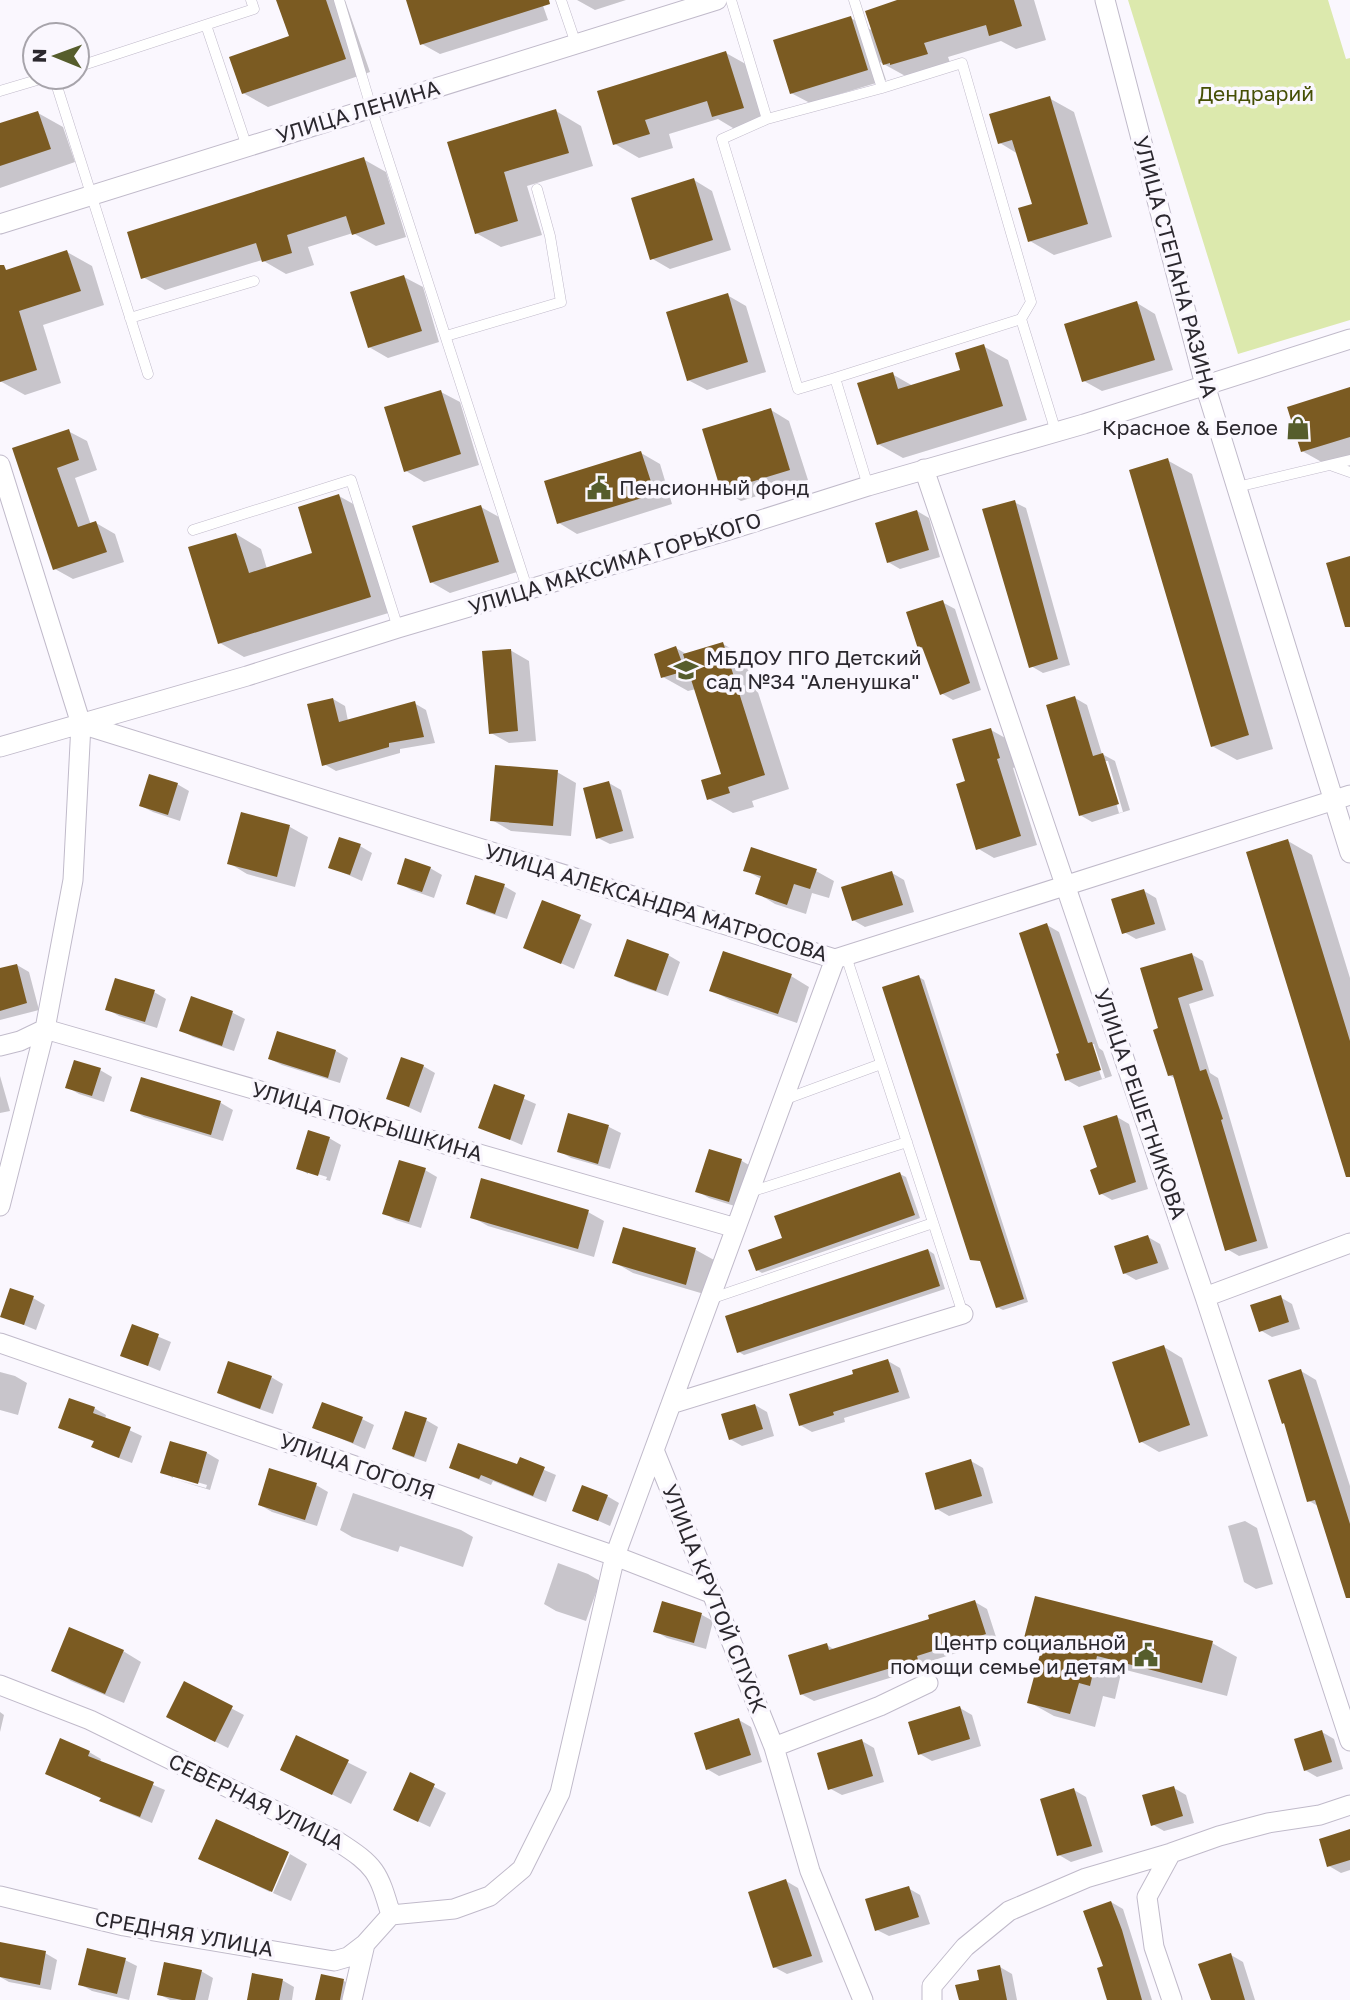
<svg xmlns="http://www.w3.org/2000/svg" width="1350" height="2000" viewBox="0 0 1350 2000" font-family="'Golos Text',sans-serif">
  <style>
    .green { fill: #dce9ad }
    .shadow { fill: #0003; fill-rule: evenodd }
    .building { fill: #7b5b22 }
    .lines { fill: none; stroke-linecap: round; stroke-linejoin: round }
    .lane-casing { stroke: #c0baca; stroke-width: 11 }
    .street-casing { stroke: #c0baca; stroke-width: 21 }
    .lane { stroke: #fff; stroke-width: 10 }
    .street { stroke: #fff; stroke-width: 19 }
    .labels { text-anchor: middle; stroke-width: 7; stroke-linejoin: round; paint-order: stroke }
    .park-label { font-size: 21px; fill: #454f05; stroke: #faf7fe }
    .street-label { font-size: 21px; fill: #2b282e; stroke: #faf7fe }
    .poi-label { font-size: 21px; fill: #2b282e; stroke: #faf7fe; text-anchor: end }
  </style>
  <rect width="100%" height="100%" fill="#faf7fe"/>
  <path class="green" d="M1128,0H1328L1346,59L1350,58V320L1238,354Z"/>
  <path class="shadow" d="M278,0H345L370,72L268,107L243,93L291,37Z
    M415,0H541L548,20L440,54L422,44Z
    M577,0H626L595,10Z
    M907,0H1034L1046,40L1016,49L1001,41L948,57L952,68L909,78L880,62L886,80L810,103L791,93L851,18L873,31Z
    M726,53L751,67L767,122L738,131L718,119L669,134L673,148L639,158L615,144Z
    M1049,98L1074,112L1112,237L1054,255L1030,241L1034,205L1018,154L1000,143Z
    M556,111L581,126L593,166L527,186L542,235L501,247L476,233L450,143Z
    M38,113L63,127L75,162L0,188V125Z
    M363,159L386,172L406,237L376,246L353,233L308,247L314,265L286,274L262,260L165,290L143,277Z
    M694,180L712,191L731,250L670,269L651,258Z
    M67,252L92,266L104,305L43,325L61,383L25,395L0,381V273Z
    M404,277L423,287L439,342L388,358L369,347Z
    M727,295L746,306L766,372L707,390L688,380Z
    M1137,303L1155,314L1173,370L1102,391L1084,381Z
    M983,346L1008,360L1027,420L903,458L878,444L892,374L913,386L962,371Z
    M1350,388V458L1327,465L1302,451Z
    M441,392L460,402L479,465L424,482L406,471Z
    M771,410L789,421L808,480L741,501L723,490Z
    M68,431L87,441L97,470L75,478L91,525L96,523L115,534L124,562L73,579L55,569L14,449Z
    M641,453L660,464L672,504L577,534L559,523Z
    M1167,460L1192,474L1273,749L1237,760L1212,746Z
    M339,496L364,510L395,611L244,657L220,643L236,534L261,549L267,569L314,555Z
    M1014,502L1026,508L1070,665L1043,673L1031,666Z
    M481,507L499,517L517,572L450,593L431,582Z
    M917,511L929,518L940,557L900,569L888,562Z
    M942,602L955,609L981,690L953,700L941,693L925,651L920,647Z
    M723,644L747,658L789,789L752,801L754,807L733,813L709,799L723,775L696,689L688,691L663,677L676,648L688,655Z
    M510,650L529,661L536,741L509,743L491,733Z
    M1075,698L1087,705L1102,754L1115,761L1130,810L1092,822L1080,815ZM1104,761H1108L1123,812L1119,813Z
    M333,699L345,706L348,721L414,703L426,710L435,743L400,749V753L336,771L324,764Z
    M991,730L1007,739L1015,767L1013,768L1037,845L994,858L977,848L967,782Z
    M557,772L576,783L571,836L511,831L492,820Z
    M609,783L621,790L634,838L610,844L598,838Z
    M177,784L189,791L180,821L153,812L141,806Z
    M242,814L290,827L308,837L295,887L247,874L229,863Z
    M1288,841L1312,855L1350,978V1172Z
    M360,846L372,853L362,881L330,867Z
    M430,868L442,875L434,898L411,890L399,883Z
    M745,870L816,871L834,881L829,898L812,893L806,914L775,904L757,893L761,879Z
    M892,873L904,880L914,912L865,927L853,920Z
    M504,886L516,893L507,919L480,910L468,903Z
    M1144,891L1156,898L1166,930L1136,939L1124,932Z
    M543,902L592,924L574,969L525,947Z
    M1047,925L1059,932L1099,1048L1103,1051L1112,1076L1079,1087L1067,1080L1062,1054ZM1090,1044H1094L1105,1078L1102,1079Z
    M1191,954L1203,961L1214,996L1189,1004L1210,1073L1218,1078L1268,1248L1239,1256L1227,1249L1176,1079L1169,1075L1160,1029Z
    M668,955L680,962L668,996L628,982L616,975Z
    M17,965L29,972L39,1010L0,1020V970Z
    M791,976L809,987L797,1023L730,1000L711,990Z
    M919,977L924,980L1028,1302L1003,1310L997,1307L983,1262L972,1258Z
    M154,992L166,999L157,1028L119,1016L107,1009Z
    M192,999L233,1013L245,1019L234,1051L193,1037L181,1030Z
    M278,1033L336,1051L348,1058L340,1083L282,1065L270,1059Z
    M423,1066L435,1073L421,1113L388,1098Z
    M100,1070L112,1077L104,1102L79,1094L67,1087Z
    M0,1076L10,1111L0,1113Z
    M142,1079L221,1103L233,1110L223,1141L144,1117L132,1110Z
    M495,1086L536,1104L522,1145L480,1127Z
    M569,1115L609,1127L621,1133L610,1169L571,1158L559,1151Z
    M1117,1117L1129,1124L1148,1189L1112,1200L1100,1193L1099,1169Z
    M329,1138L341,1145L330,1181L309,1175L326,1180L327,1177L308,1171V1174L298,1168Z
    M710,1151L742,1161L754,1168L741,1208L709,1198L697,1191Z
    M425,1170L437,1177L421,1228L396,1220L384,1213Z
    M900,1174L906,1177L920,1218L762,1273L757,1270L784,1239Z
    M588,1212L604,1221L594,1257L488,1226L472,1217Z
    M1148,1237L1160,1244L1169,1269L1136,1280L1124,1273Z
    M696,1250L714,1260L704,1294L633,1273L614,1262Z
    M928,1250L934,1254L945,1289L744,1355L739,1352Z
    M1280,1297L1292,1304L1300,1329L1272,1337L1260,1330Z
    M33,1298L45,1305L36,1330L2,1316Z
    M133,1326L171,1342L160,1371L122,1355Z
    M1164,1347L1182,1358L1208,1436L1159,1452L1140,1441Z
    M888,1361L900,1368L910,1398L844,1418L845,1422L812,1432L800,1425L856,1375Z
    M1301,1371L1316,1380L1350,1486V1596L1318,1506L1309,1501L1286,1424L1283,1423Z
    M0,1372L15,1376L27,1383L18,1415L0,1410Z
    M271,1377L283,1384L273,1414L231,1399L219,1393Z
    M755,1405L767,1412L774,1436L742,1446L730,1439Z
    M94,1408L106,1415L105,1419L142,1436L132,1463L105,1453L94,1446L95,1442L60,1428Z
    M362,1419L374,1425L365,1449L314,1427Z
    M426,1420L438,1427L426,1462L406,1455L394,1449Z
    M171,1443L207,1453L219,1460L210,1490L174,1479L206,1488L207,1485L173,1475V1478L162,1472Z
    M521,1460L556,1475L546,1502L493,1481L491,1485L451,1468L518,1467Z
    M971,1461L983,1468L993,1503L949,1516L937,1509Z
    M316,1485L328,1492L317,1526L272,1512L260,1505Z
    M353,1493L461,1530L473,1537L463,1567L400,1546L398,1552L352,1537L340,1530Z
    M607,1496L619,1503L610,1526L574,1510Z
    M1245,1521L1257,1528L1273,1584L1256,1589L1244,1582L1228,1526Z
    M558,1563L588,1574L600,1581L586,1621L556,1611L544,1604Z
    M975,1602L987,1609L997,1640L928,1662L929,1666L814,1701L801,1694L827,1645L835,1650L931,1620Z
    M702,1615L713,1621L706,1649L667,1638L655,1631Z
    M1026,1637L1212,1643L1237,1657L1227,1696L1122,1669L1115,1699L1103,1696L1095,1727L1054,1716L1029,1702L1043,1647Z
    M123,1651L141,1662L124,1703L71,1681L53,1670Z
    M185,1684L244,1715L228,1748L180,1724Z
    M960,1708L972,1715L981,1746L932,1761L920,1754Z
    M0,1712L4,1715L0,1732Z
    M739,1720L751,1727L762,1762L719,1776L707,1769Z
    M1322,1732L1334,1739L1343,1769L1317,1777L1305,1770Z
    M297,1737L367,1772L351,1804L282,1769Z
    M862,1741L874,1748L884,1782L842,1795L829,1788Z
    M89,1752L101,1759L100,1762L165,1790L152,1823L113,1807L102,1800V1799L47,1773Z
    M411,1775L446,1793L430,1827L407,1816Z
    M1174,1788L1186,1795L1194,1823L1164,1831L1152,1824Z
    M1074,1790L1086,1797L1103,1852L1071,1862L1059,1855Z
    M1350,1831V1870L1341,1873L1329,1866Z
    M287,1853L270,1892L201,1859Z
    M290,1854L307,1864L291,1901L273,1893Z
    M786,1881L798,1888L823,1962L787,1974L774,1967Z
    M908,1888L920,1895L930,1924L889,1936L877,1930Z
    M1111,1902L1123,1909L1152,2000H1109L1105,1968Z
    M45,1953L57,1960L51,1990L9,1982L0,1977V1957Z
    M1231,1955L1243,1962L1255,2000H1212Z
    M125,1960L137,1966L129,2000L92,1991L80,1984Z
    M1000,1967L1012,1974L1017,2000H960Z
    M201,1971L213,1978L208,2000H170L159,1994Z
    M282,1980L294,1987L292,2000H248Z
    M344,1981L349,1984L345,2000H317Z"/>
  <path class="building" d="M276,0H326L346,59L242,94L229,57L289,36Z
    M406,0H549L550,4L420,45Z
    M897,0H1014L1022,26L989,36L986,25L924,43L928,54L890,65V63L883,65L865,11Z
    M851,16L868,70L790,94L773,40Z
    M726,51L744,108L712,117L707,101L645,120L650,134L613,145L597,91Z
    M1050,96L1088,224L1028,242L1018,208L1032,204L1012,140L998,144L989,114Z
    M556,109L569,153L504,172L518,221L475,234L447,142Z
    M38,111L51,149L0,166V123Z
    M364,157L385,224L352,235L346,216L287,235L292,253L262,262L256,243L141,279L127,232Z
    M694,178L713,240L650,260L631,198Z
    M67,250L81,291L19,311L37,370L0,382V265H4L6,270Z
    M404,275L422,331L368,348L350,292Z
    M728,293L748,362L687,381L666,312Z
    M1137,301L1155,360L1082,382L1064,324Z
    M984,344L1003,406L877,445L857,383L893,372L898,389L960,370L955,353Z
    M1350,387V437L1301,452L1287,407Z
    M441,390L461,454L404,472L384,407Z
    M771,408L790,470L721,491L702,429Z
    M69,429L79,460L57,468L78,527L96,521L107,552L53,570L12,448Z
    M641,451L655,494L557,524L544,481Z
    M1168,458L1249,735L1211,747L1129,470Z
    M339,494L371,597L218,644L188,547L236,533L249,573L312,553L298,507Z
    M1015,500L1058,659L1029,668L982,509Z
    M481,505L499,562L430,583L412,526Z
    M917,510L929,550L887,563L875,523Z
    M1350,556V627H1345L1326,563Z
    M943,600L970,683L940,695L922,647L918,649L906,612Z
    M723,642L765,775L728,787L730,793L707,800L701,780L721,774L683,654Z
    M676,646L685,671L661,678L654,654Z
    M511,649L518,731L489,734L482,651Z
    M1075,696L1093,756L1103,753L1119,804L1079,816L1046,705Z
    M333,698L339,722L415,701L424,737L389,743V747L322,766L307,704Z
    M991,728L1000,758L997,759L1021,836L976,850L956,784L965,781L952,739Z
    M495,765L558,770L553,826L490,821Z
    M149,774L178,783L168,815L139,806Z
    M609,781L623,831L596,839L583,788Z
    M241,812L290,825L277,877L227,864Z
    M339,837L361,844L350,875L328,868Z
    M1288,839L1350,1041V1177H1346L1246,852Z
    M751,847L817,869L810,889L794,884L787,905L755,894L761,876L743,871Z
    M405,858L431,867L422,892L397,884Z
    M892,871L903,905L852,921L841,887Z
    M475,875L505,884L495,914L466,904Z
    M1144,889L1155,924L1122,934L1111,899Z
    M542,900L581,915L561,964L523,948Z
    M1047,923L1088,1043L1092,1042L1101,1070L1065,1081L1056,1054L1059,1053L1019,933Z
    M627,939L669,954L656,991L614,976Z
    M723,951L792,974L778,1014L709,991Z
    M1192,953L1203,990L1178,998L1200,1071L1206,1069L1223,1119L1221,1120L1257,1241L1225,1251L1173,1075L1168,1076L1153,1030L1158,1028L1140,968Z
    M17,964L27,1003L0,1011V968Z
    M919,975L1024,1299L996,1308L980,1261L970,1260L882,987Z
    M115,978L155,990L145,1022L105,1010Z
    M191,996L233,1011L222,1046L179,1031Z
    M277,1031L336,1050L328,1078L268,1059Z
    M401,1057L424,1065L409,1107L386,1099Z
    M74,1060L101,1068L92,1096L65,1088Z
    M141,1077L221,1101L211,1135L130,1111Z
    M494,1084L525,1095L510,1140L478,1128Z
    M568,1113L609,1125L598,1164L557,1152Z
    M1117,1115L1136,1182L1099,1195L1090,1170L1097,1167L1083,1126Z
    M308,1130L330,1137L318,1176L296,1169Z
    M709,1149L742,1159L729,1202L695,1192Z
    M399,1160L426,1168L409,1222L382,1214Z
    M900,1172L915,1215L756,1271L748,1250L782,1238L774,1216Z
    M481,1178L589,1210L578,1249L470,1218Z
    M623,1227L696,1248L686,1285L612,1263Z
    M1148,1235L1158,1263L1123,1274L1114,1246Z
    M928,1249L940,1286L737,1353L725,1316Z
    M10,1288L34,1296L24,1325L0,1317Z
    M1281,1295L1289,1322L1259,1332L1250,1305Z
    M132,1324L159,1334L148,1366L120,1356Z
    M1164,1345L1190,1425L1139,1443L1112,1362Z
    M888,1359L899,1392L833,1412L834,1415L799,1426L789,1394L853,1374L852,1370Z
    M228,1361L272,1376L260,1409L217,1393Z
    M1301,1369L1350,1524V1598H1346L1315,1500L1307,1502L1284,1423L1282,1424L1268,1380Z
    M69,1398L95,1407L93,1413L131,1427L119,1458L91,1447L94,1441L58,1428Z
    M322,1402L363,1417L353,1443L312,1428Z
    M755,1404L763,1429L729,1440L721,1414Z
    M405,1411L427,1418L414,1457L392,1449Z
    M170,1441L207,1452L198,1484L160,1473Z
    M458,1443L517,1464L520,1457L545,1467L533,1496L481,1475L479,1479L449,1468Z
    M971,1459L982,1496L935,1510L925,1473Z
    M269,1468L317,1483L305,1520L258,1505Z
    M582,1485L608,1495L598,1521L572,1511Z
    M1035,1596L1213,1641L1202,1683L1097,1656L1090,1686L1079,1683L1070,1714L1027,1703L1043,1643L1024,1638Z
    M975,1600L986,1634L917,1656L918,1660L800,1695L788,1655L827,1643L829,1650L929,1619L928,1615Z
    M662,1601L702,1613L694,1643L653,1632Z
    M69,1627L124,1650L105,1694L51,1671Z
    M184,1681L233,1706L215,1742L166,1717Z
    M960,1706L970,1739L918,1755L908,1722Z
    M739,1718L751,1755L706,1770L694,1733Z
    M1322,1730L1332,1762L1304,1771L1294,1739Z
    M296,1735L349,1760L332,1795L280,1770Z
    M60,1738L90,1751L88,1756L154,1782L140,1817L99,1801L101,1798L45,1774Z
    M862,1739L873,1776L828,1790L817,1753Z
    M410,1772L435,1784L418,1822L393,1810Z
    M1174,1786L1183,1816L1151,1826L1142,1795Z
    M1074,1788L1092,1846L1057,1856L1040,1799Z
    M216,1819L289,1852L272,1892L198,1859Z
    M1350,1829V1860L1327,1867L1319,1839Z
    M786,1879L812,1956L773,1968L748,1892Z
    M909,1886L919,1917L875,1931L865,1899Z
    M1111,1901L1122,1930L1142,2000H1107L1097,1968L1103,1966L1083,1911Z
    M0,1942L46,1951L40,1985L0,1977Z
    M87,1948L126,1958L117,1994L78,1985Z
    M1231,1953L1245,2000H1211L1198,1964Z
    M164,1962L202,1970L195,2000H182L157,1995Z
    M1000,1965L1007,2000H959L955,1985L979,1980L977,1970Z
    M252,1973L283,1979L279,2000H247Z
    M321,1974L344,1979L340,2000H315Z"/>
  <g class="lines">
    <g class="lane-casing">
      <path id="lane" d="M339,0L371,107L528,591
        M561,0L576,44
        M731,0L767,119
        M854,0L882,88
        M206,25L247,147
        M77,67L254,9L251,0
        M54,77L148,374
        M0,91L47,77
        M130,318L254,281
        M1021,319L1056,432
        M446,336L561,302L550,236L537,189
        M835,378L1021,319L1031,302L962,63L882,88L767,119L722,139L798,389L835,378L868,486
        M1333,466L1350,472
        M1237,487L1350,460
        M193,530L351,480L398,628
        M846,956L963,1314
        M783,1100L881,1064
        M750,1192L907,1142
        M710,1299L933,1223"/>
    </g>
    <g class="street-casing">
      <path id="street" d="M1105,0L1205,385L1350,853
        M0,224L717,0
        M0,465L81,724L73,880L45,1029L0,1206
        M924,469L1205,1297L1350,1741
        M81,724L835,959L1350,795
        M0,747L247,676L398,628L726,531L868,486L1084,424L1350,339
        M0,1046L20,1041L45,1029L736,1228
        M1205,1297L1350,1243
        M0,1343L615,1556L713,1594
        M671,1404L963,1314
        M654,1450L774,1747L810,1871L863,2000
        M0,1685L90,1720L337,1841C376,1866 378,1871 391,1915L365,1944L352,2000
        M774,1747L880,1706L928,1683
        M1171,1853L1147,1897L1154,1947L1172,2000
        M0,1896L124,1926L334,1961L348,1957L365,1944
        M391,1915L454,1909L490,1896L522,1869L560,1793L615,1556L835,959
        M932,2000V1986L965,1947L1009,1911L1086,1878L1171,1853L1219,1836L1268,1823L1320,1815L1350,1805"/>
    </g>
    <use href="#lane" class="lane"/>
    <use href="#street" class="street"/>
  </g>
  <defs>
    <g id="shop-bare" transform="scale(1.89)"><path d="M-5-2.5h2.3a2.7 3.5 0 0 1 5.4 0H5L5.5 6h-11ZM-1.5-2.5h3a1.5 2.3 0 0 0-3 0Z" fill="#565d2c" stroke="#faf7fe" stroke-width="2.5" paint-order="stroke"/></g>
    <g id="civic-bare" transform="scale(1.89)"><path d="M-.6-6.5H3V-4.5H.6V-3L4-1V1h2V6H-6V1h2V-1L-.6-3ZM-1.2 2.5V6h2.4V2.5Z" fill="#565d2c" stroke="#faf7fe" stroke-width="2.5" paint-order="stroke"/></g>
    <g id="school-bare" transform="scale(1.89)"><path d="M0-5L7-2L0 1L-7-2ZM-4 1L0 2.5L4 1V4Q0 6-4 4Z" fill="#565d2c" stroke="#faf7fe" stroke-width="2.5" paint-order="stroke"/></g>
  </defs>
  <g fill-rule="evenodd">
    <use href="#shop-bare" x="1298" y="428"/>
    <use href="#civic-bare" x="599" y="488"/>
    <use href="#school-bare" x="686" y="670"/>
    <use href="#civic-bare" x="1146" y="1655"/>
  </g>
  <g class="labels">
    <g class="park-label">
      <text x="1256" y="101">Дендрарий</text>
    </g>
    <g class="street-label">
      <text transform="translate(358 112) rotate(-17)" y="7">УЛИЦА ЛЕНИНА</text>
      <text transform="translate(1175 267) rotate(75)" y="7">УЛИЦА СТЕПАНА РАЗИНА</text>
      <text transform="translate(615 564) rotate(-17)" y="7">УЛИЦА МАКСИМА ГОРЬКОГО</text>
      <text transform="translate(656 903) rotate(17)" y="7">УЛИЦА АЛЕКСАНДРА МАТРОСОВА</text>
      <text transform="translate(1140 1104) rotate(71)" y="7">УЛИЦА РЕШЕТНИКОВА</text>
      <text transform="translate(367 1122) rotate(16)" y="7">УЛИЦА ПОКРЫШКИНА</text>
      <text transform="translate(357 1467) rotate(19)" y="7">УЛИЦА ГОГОЛЯ</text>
      <text transform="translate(714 1599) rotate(68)" y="7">УЛИЦА КРУТОЙ СПУСК</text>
      <text transform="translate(256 1802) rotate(26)" y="7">СЕВЕРНАЯ УЛИЦА</text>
      <text transform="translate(184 1934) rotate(10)" y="7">СРЕДНЯЯ УЛИЦА</text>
    </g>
    <g class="poi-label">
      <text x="1278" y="435">Красное &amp; Белое</text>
      <text x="619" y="495" text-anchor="start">Пенсионный фонд</text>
      <text x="706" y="665" text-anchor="start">МБДОУ ПГО Детский<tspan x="706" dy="24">сад №34 "Аленушка"</tspan></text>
      <text x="1126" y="1650">Центр социальной<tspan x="1126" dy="24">помощи семье и детям</tspan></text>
    </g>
  </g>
  <g transform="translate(56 56) rotate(271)"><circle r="33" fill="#faf7fe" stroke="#a7a4ab" stroke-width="2"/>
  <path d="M0-5L12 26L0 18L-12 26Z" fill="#565d2c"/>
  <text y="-10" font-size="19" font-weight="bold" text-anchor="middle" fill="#2b282e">N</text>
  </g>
</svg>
